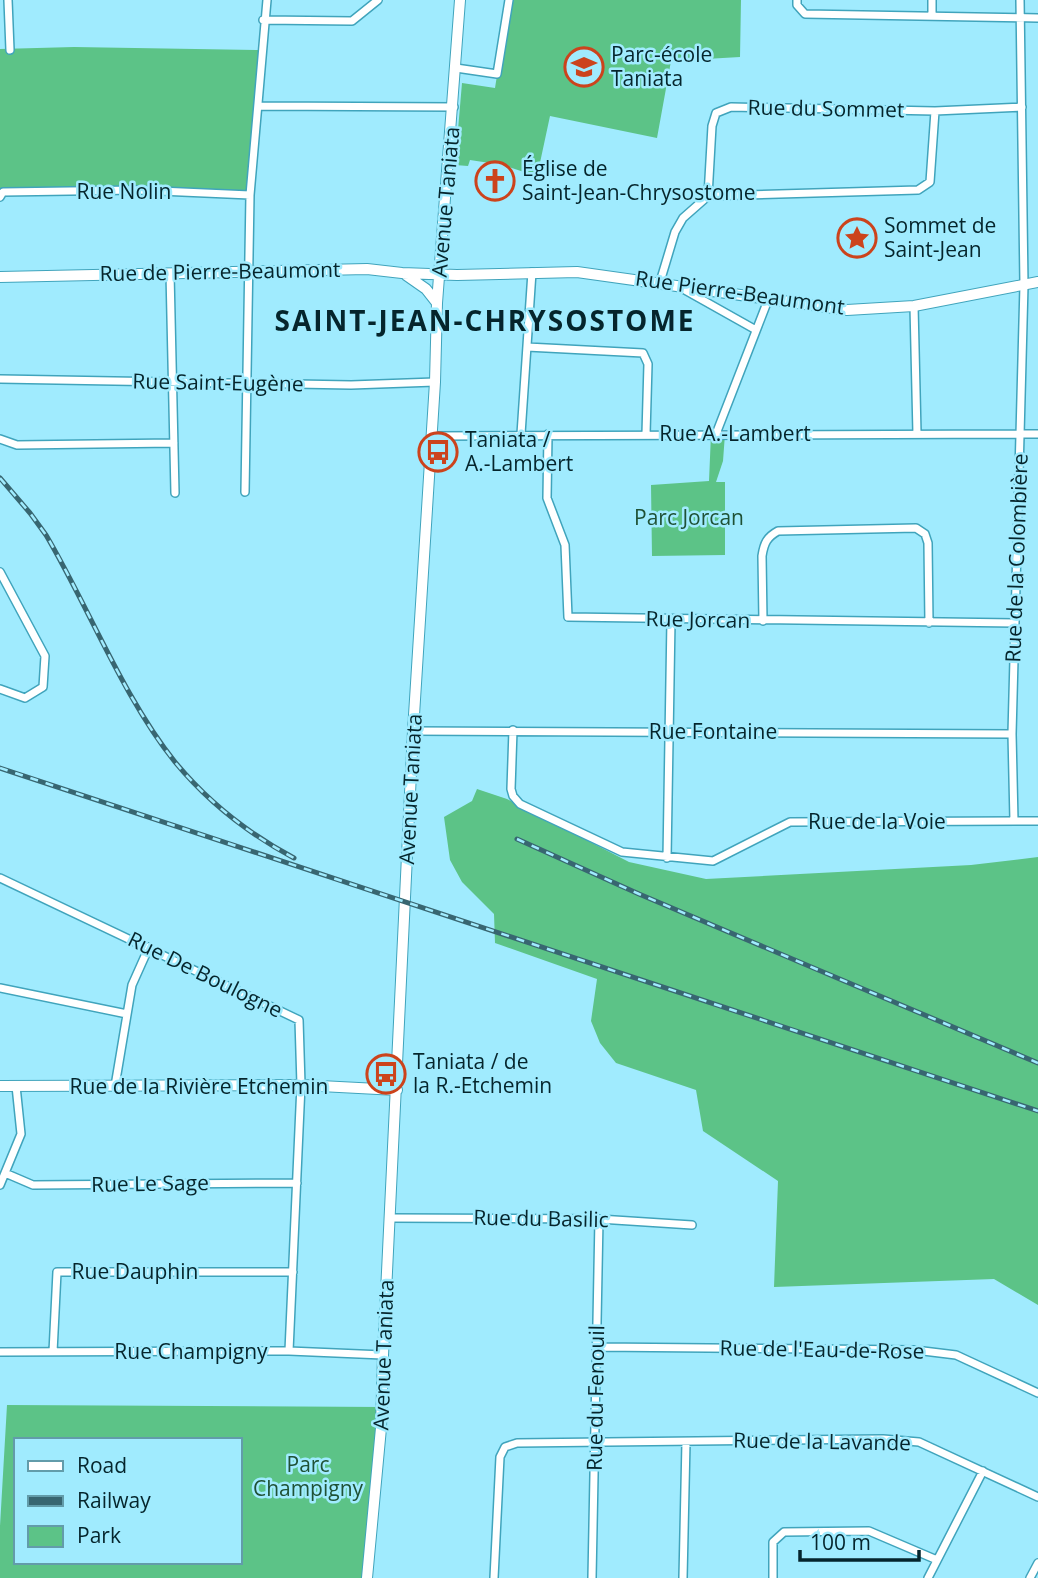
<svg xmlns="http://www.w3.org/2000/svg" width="1038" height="1578" viewBox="0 0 1038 1578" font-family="'Open Sans',sans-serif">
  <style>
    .green { fill: #5cc387; fill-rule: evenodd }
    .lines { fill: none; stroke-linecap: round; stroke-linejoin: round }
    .street-casing { stroke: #40a4bc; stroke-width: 10 }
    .secondary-casing { stroke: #40a4bc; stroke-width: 12 }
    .street { stroke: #fff; stroke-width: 7 }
    .secondary { stroke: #fff; stroke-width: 10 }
    .rail-casing { stroke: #386671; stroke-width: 5 }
    .rail { stroke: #a0ebfe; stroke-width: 2.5; stroke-dasharray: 8; stroke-linecap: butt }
    .labels { text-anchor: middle; stroke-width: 5; stroke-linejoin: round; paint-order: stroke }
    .poi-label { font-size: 21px; fill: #05252c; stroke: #a0ebfe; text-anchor: start }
    .street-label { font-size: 21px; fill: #05252c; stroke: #a0ebfe }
    .park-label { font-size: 21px; fill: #1f5135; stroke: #a0ebfe }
    .district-label { font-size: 28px; font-weight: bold; letter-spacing: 2px; fill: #05252c; stroke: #a0ebfe }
  </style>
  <rect width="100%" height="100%" fill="#a0ebfe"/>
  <path class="green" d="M509,0H741L740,57L671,61L657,138L550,116L538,172L533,175L503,165L470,160L468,166L455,165L462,83L495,88Z
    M74,47L261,50L250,195L3,192L0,197V49Z
    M711,434H725L723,461L716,482H725V555L652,556L651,485L709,481Z
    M477,789L507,799L629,862L706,879L971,865L1038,857V1305L994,1279L774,1287L778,1181L703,1131L696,1090L616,1063L600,1043L591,1021L597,979L495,943L494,914L462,882L450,860L444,817L472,801Z
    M7,1405L383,1407L368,1578H0V1526ZM16,1440H240V1562H16Z"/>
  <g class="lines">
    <g class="street-casing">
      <path id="street" d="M8,0L10,50
        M797,0V5L805,14L1038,18
        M932,15V0
        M263,20L352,21L378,0
        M456,68L497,74L509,0
        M259,106L454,107
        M708,196L712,126L716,113L731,107L935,111L1022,107
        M0,197L3,192L137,190L250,195
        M170,273L175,493
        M660,282L675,232L683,218L708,196L918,190L930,182L935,111
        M683,289L756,330
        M914,306L917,434
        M527,347L643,353L648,364L646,434
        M0,379L351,385L435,382
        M521,434L532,272
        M548,434L547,498L565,545L568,617L1015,623
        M716,434L768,300
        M431,436L1038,434
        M0,439L17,445L174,443
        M245,492L250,195L267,0
        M0,572L45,656L43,687L25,698L0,689
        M763,621L762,556C764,543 767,537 778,531L916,528L925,534L928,543L929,623
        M513,730L511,789L513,796L520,804L622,852L713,861L790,822L1038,821
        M413,731L1012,734
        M1014,821L1012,734L1024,285L1020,0
        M667,858L671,620
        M0,878L299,1020L301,1085L289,1351
        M0,988L127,1014
        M115,1086L132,985L149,947
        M5,1173L33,1185L297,1183
        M0,1185L21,1134L16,1086
        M390,1218L599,1219L692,1225
        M597,1347L915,1350L956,1355L1038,1393
        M0,1352L289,1351L383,1355
        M53,1352L57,1272H293
        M494,1578L500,1457L505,1447L517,1443L883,1439L919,1442L1038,1497
        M592,1578L599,1219
        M683,1578L686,1442
        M773,1578V1542L784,1532L869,1531L937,1560
        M928,1578L983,1471
        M1030,1578L1038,1563"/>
    </g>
    <g class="secondary-casing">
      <path id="secondary" d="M406,275L426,289L437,303
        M0,277L367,269L402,273L457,275L577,272L847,310L914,306L1038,282
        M0,1086L301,1085L397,1090
        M367,1578L381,1428L383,1355L413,731L435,382L437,303L460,0"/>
    </g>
    <use href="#street" class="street"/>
    <use href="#secondary" class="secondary"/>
    <g class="rail-casing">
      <path id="rail" d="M0,478L30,513L46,535C89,608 123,697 175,762C208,802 249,834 294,858
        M0,768L1038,1111
        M517,839L639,894L1038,1063"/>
    </g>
    <use href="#rail" class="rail"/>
  </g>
  <defs>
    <g id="school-ring" transform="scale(2.0125)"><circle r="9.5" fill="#a0ebfe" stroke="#cc431c" stroke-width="1.5"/><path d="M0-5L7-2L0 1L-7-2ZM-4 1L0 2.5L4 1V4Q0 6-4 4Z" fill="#cc431c"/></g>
    <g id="church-ring" transform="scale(2.0125)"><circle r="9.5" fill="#a0ebfe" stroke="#cc431c" stroke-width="1.5"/><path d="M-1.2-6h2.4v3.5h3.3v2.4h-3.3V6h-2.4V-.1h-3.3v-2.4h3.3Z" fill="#cc431c"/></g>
    <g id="sight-ring" transform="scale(2.0125)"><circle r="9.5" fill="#a0ebfe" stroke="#cc431c" stroke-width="1.5"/><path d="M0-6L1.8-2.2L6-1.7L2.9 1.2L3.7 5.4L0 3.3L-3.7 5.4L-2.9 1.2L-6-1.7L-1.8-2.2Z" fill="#cc431c"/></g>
    <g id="bus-ring" transform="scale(2.0125)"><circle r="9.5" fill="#a0ebfe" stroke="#cc431c" stroke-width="1.5"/><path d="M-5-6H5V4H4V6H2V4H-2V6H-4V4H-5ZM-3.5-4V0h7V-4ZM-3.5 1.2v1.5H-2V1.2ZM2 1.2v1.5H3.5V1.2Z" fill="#cc431c"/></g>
  </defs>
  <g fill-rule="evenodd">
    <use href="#school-ring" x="584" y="67"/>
    <use href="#church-ring" x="495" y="181"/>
    <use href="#sight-ring" x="857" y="238"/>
    <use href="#bus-ring" x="438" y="452"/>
    <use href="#bus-ring" x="386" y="1074"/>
  </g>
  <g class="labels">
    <g class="poi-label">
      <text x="611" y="62">Parc-école<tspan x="611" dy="24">Taniata</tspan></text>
      <text x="522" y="176">Église de<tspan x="522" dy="24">Saint-Jean-Chrysostome</tspan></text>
      <text x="884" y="233">Sommet de<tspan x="884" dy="24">Saint-Jean</tspan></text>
      <text x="465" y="447">Taniata /<tspan x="465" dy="24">A.-Lambert</tspan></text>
      <text x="413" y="1069">Taniata / de<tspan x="413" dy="24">la R.-Etchemin</tspan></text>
    </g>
    <g class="street-label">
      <text transform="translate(826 109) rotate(1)" y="7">Rue du Sommet</text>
      <text x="124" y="199">Rue Nolin</text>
      <text transform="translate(446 202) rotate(-85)" y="7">Avenue Taniata</text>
      <text transform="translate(220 272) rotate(-1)" y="7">Rue de Pierre-Beaumont</text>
      <text transform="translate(740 293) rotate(8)" y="7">Rue Pierre-Beaumont</text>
      <text transform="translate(218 383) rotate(1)" y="7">Rue Saint-Eugène</text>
      <text x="735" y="441">Rue A.-Lambert</text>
      <text transform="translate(1017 558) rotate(-88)" y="7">Rue de la Colombière</text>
      <text transform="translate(698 620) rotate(1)" y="7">Rue Jorcan</text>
      <text x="713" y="739">Rue Fontaine</text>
      <text transform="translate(411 789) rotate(-87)" y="7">Avenue Taniata</text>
      <text x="877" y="829">Rue de la Voie</text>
      <text transform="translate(205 975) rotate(26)" y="7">Rue De Boulogne</text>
      <text x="199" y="1094">Rue de la Rivière Etchemin</text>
      <text transform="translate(150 1184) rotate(-1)" y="7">Rue Le Sage</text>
      <text transform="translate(541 1219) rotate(1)" y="7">Rue du Basilic</text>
      <text x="135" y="1279">Rue Dauphin</text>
      <text transform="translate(822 1350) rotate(1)" y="7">Rue de l'Eau-de-Rose</text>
      <text x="191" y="1359">Rue Champigny</text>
      <text transform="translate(384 1355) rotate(-88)" y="7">Avenue Taniata</text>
      <text transform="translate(596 1398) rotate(-89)" y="7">Rue du Fenouil</text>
      <text transform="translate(822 1442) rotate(1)" y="7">Rue de la Lavande</text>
    </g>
    <g class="park-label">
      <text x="689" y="525">Parc Jorcan</text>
      <text x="308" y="1472">Parc<tspan x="308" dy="24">Champigny</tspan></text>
    </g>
    <g class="district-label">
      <text x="485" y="331">SAINT-JEAN-CHRYSOSTOME</text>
    </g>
  </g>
  <rect x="14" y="1438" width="228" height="126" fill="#a0ebfe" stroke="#629caa" stroke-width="2"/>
  <rect x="28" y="1461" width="35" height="10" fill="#ffffff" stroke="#629caa" stroke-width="2"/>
  <text x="77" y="1473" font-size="21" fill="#05252c">Road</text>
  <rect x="28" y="1496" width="35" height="10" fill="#386671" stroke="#629caa" stroke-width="2"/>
  <text x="77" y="1508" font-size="21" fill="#05252c">Railway</text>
  <rect x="28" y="1526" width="35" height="21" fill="#5cc387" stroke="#629caa" stroke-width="2"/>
  <text x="77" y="1543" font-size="21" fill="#05252c">Park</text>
  <path d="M800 1550v10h119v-10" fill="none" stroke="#05252c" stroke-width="3.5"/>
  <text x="810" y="1550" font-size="21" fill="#05252c" stroke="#a0ebfe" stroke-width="5" paint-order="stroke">100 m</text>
</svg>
